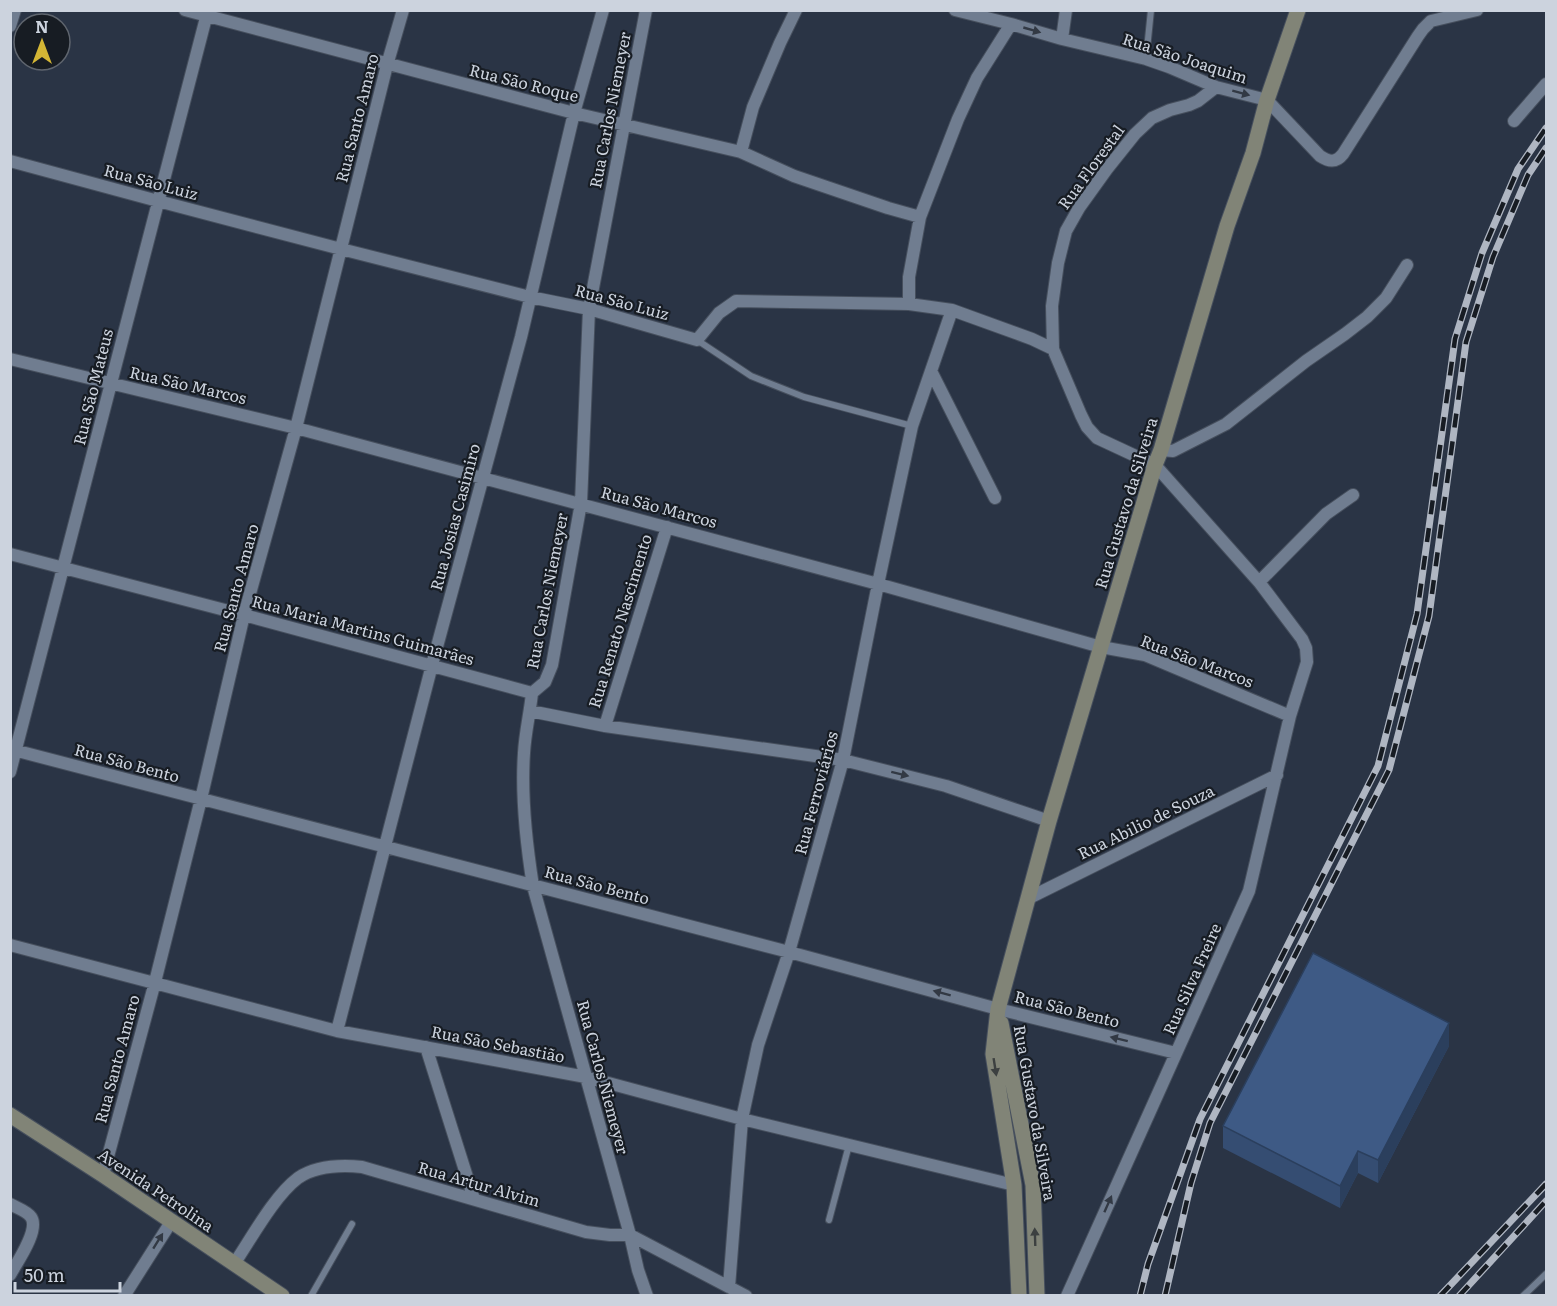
<svg xmlns="http://www.w3.org/2000/svg" width="1557" height="1306" viewBox="0 0 1557 1306" font-family="Literata,serif">
  <style>
    .lines { fill: none; stroke-linecap: round; stroke-linejoin: round }
    .lane-casing { stroke: #464f5d; stroke-width: 8 }
    .street-casing { stroke: #464f5d; stroke-width: 14 }
    .secondary-casing { stroke: #464f5d; stroke-width: 17 }
    .lane { stroke: #707d90; stroke-width: 6 }
    .street { stroke: #707d90; stroke-width: 12 }
    .secondary { stroke: #818477; stroke-width: 15 }
    .rail-casing { stroke: #afb6c2; stroke-width: 7 }
    .rail { stroke: #171c23; stroke-width: 4.5; stroke-dasharray: 14; stroke-linecap: butt }
    .wall { fill: #354d72 }
    .shaded-wall { fill: #2b3f5d }
    .building { fill: #3e5a85; stroke: #2b3f5d; stroke-width: 1.5 }
    .oneway { fill: #323944 }
    .oneway2 { fill: #3c4040 }
    .labels { text-anchor: middle; stroke-width: 4.5; stroke-linejoin: round; paint-order: stroke }
    .street-label { font-size: 16px; fill: #ccd3de; stroke: #171c23 }
  </style>
  <rect width="100%" height="100%" fill="#2a3445"/>
  <g class="lines">
    <g class="lane-casing">
      <path id="lane" d="M1146,59L1151,10
        M697,340L751,376L804,397L912,426
        M829,1220L849,1145
        M311,1296L352,1224
        M1523,1296L1546,1274"/>
    </g>
    <g class="street-casing">
      <path id="street" d="M185,10L574,113L741,152L794,176L888,208L920,217
        M646,10L589,309L581,503L552,665L545,682L532,693C530,713 525,733 524,753C521,797 526,842 533,886L630,1235L638,1270L647,1296
        M955,10L1011,24L1062,39L1146,59L1169,67L1216,87L1267,100L1320,156C1329,162 1336,163 1343,154L1418,36L1423,29L1431,21L1477,10
        M10,26L15,10
        M1062,39L1066,10
        M1514,121L1546,84
        M741,152L753,107L780,43L796,10
        M10,161L158,201L341,249L530,297L589,309L697,340L719,313L736,301L909,304L952,310L1032,339L1053,349L1081,415L1087,427L1097,438L1155,465L1259,582L1302,639L1306,648L1307,662L1290,716L1249,891L1067,1296
        M909,304V277L920,217L958,119L977,78L1011,24
        M1053,349L1052,306L1058,263L1066,231L1079,208L1107,169L1135,134L1152,118L1170,110L1189,105L1198,101L1216,87
        M10,359L296,428L878,584L1101,647L1145,655L1290,716
        M931,371L995,498
        M1161,450L1173,451L1226,424L1306,361L1345,334L1367,317L1386,298L1407,265
        M10,554L244,615L532,693
        M1259,582L1326,514L1353,495
        M530,711L605,726L843,760L946,786L1049,821
        M605,726L667,527
        M10,749L789,952L998,1009L1176,1053
        M10,772L208,10
        M1029,898L1277,775
        M10,945L337,1031L586,1077L742,1119L1014,1185
        M337,1031L432,665L521,337L574,113L603,10
        M426,1047L474,1199
        M103,1175L155,982L201,799L244,615L296,428L387,65L403,10
        M10,1204C17,1208 27,1211 31,1217C40,1230 17,1262 10,1275
        M234,1264C251,1239 274,1196 298,1178C316,1166 342,1165 362,1167L586,1232L610,1235H630L746,1296
        M729,1287L742,1119L758,1045L789,952L843,760L878,584L912,426L952,310
        M124,1296L171,1222"/>
    </g>
    <g class="secondary-casing">
      <path id="secondary" d="M1001,1023L1033,1185L1037,1296
        M10,1115L103,1175L282,1296
        M1019,1296L1014,1185L993,1054L998,1009L1049,821L1155,465L1161,450L1227,226L1253,153L1267,100L1298,10"/>
    </g>
    <use href="#lane" class="lane"/>
    <use href="#street" class="street"/>
    <use href="#secondary" class="secondary"/>
    <g class="rail-casing">
      <path id="rail" d="M1140,1296L1148,1264L1200,1119L1378,766L1417,614L1455,339L1482,253L1518,169L1546,128
        M1165,1296L1191,1183L1210,1123L1389,770L1429,616L1466,342L1493,257L1528,175L1546,148
        M1440,1296L1546,1184
        M1459,1296L1546,1201"/>
    </g>
    <use href="#rail" class="rail"/>
  </g>
  <path class="wall" d="M1449,1046L1378,1183L1358,1173L1340,1208L1223,1148V1126Z"/>
  <path class="shaded-wall" d="M1449,1023V1046L1378,1183V1160Z
    M1358,1151V1173L1340,1208V1186Z"/>
  <path class="building" d="M1313,953L1449,1023L1378,1160L1358,1151L1340,1186L1223,1126Z"/>
  <defs><path id="oneway-solid" d="M-6-.8H1V-3.2L6.5 0L1 3.2V.8H-6Z" transform="scale(1.5)"/></defs>
  <g class="oneway">
    <use href="#oneway-solid" transform="translate(1032 30) rotate(16)"/>
    <use href="#oneway-solid" transform="translate(1241 93) rotate(15)"/>
    <use href="#oneway-solid" transform="translate(900 774) rotate(14)"/>
    <use href="#oneway-solid" transform="translate(942 993) rotate(-165)"/>
    <use href="#oneway-solid" transform="translate(1119 1039) rotate(-166)"/>
    <use href="#oneway-solid" transform="translate(1108 1204) rotate(-66)"/>
    <use href="#oneway-solid" transform="translate(158 1241) rotate(-58)"/>
  </g>
  <g class="oneway2">
    <use href="#oneway-solid" transform="translate(995 1067) rotate(81)"/>
    <use href="#oneway-solid" transform="translate(1035 1237) rotate(-92)"/>
  </g>
  <g class="labels">
    <g class="street-label">
      <text transform="translate(1185 58) rotate(18)" y="6">Rua São Joaquim</text>
      <text transform="translate(524 83) rotate(14)" y="6">Rua São Roque</text>
      <text transform="translate(610 110) rotate(-79)" y="6">Rua Carlos Niemeyer</text>
      <text transform="translate(357 118) rotate(-76)" y="6">Rua Santo Amaro</text>
      <text transform="translate(1091 167) rotate(-54)" y="6">Rua Florestal</text>
      <text transform="translate(151 182) rotate(15)" y="6">Rua São Luiz</text>
      <text transform="translate(622 302) rotate(15)" y="6">Rua São Luiz</text>
      <text transform="translate(188 385) rotate(13)" y="6">Rua São Marcos</text>
      <text transform="translate(93 387) rotate(-76)" y="6">Rua São Mateus</text>
      <text transform="translate(1126 503) rotate(-73)" y="6">Rua Gustavo da Silveira</text>
      <text transform="translate(659 507) rotate(15)" y="6">Rua São Marcos</text>
      <text transform="translate(455 517) rotate(-75)" y="6">Rua Josias Casimiro</text>
      <text transform="translate(236 588) rotate(-75)" y="6">Rua Santo Amaro</text>
      <text transform="translate(547 591) rotate(-79)" y="6">Rua Carlos Niemeyer</text>
      <text transform="translate(620 621) rotate(-73)" y="6">Rua Renato Nascimento</text>
      <text transform="translate(363 630) rotate(15)" y="6">Rua Maria Martins Guimarães</text>
      <text transform="translate(1197 661) rotate(21)" y="6">Rua São Marcos</text>
      <text transform="translate(127 763) rotate(15)" y="6">Rua São Bento</text>
      <text transform="translate(816 793) rotate(-75)" y="6">Rua Ferroviários</text>
      <text transform="translate(1146 822) rotate(-26)" y="6">Rua Abilio de Souza</text>
      <text transform="translate(597 885) rotate(15)" y="6">Rua São Bento</text>
      <text transform="translate(1192 979) rotate(-66)" y="6">Rua Silva Freire</text>
      <text transform="translate(1067 1009) rotate(14)" y="6">Rua São Bento</text>
      <text transform="translate(498 1044) rotate(11)" y="6">Rua São Sebastião</text>
      <text transform="translate(117 1059) rotate(-75)" y="6">Rua Santo Amaro</text>
      <text transform="translate(603 1077) rotate(75)" y="6">Rua Carlos Niemeyer</text>
      <text transform="translate(1035 1113) rotate(80)" y="6">Rua Gustavo da Silveira</text>
      <text transform="translate(479 1184) rotate(16)" y="6">Rua Artur Alvim</text>
      <text transform="translate(156 1190) rotate(34)" y="6">Avenida Petrolina</text>
    </g>
  </g>
  <rect width="1557" height="1306" fill="none" stroke="#ccd3de" stroke-width="24"/>
  <g transform="translate(42 42)"><circle r="28" fill="#171c23" stroke="#5f656e" stroke-width="1.5"/>
  <path d="M0-4.5L10 22L0 15L-10 22Z" fill="#d4b635"/>
  <text y="-9" font-size="16" font-weight="bold" text-anchor="middle" fill="#ccd3de">N</text>
  </g>
  <path d="M15 1282v9h105v-9" fill="none" stroke="#ccd3de" stroke-width="3"/>
  <text x="24" y="1282" font-size="18" fill="#ccd3de" stroke="#171c23" stroke-width="4.5" paint-order="stroke">50 m</text>
</svg>
